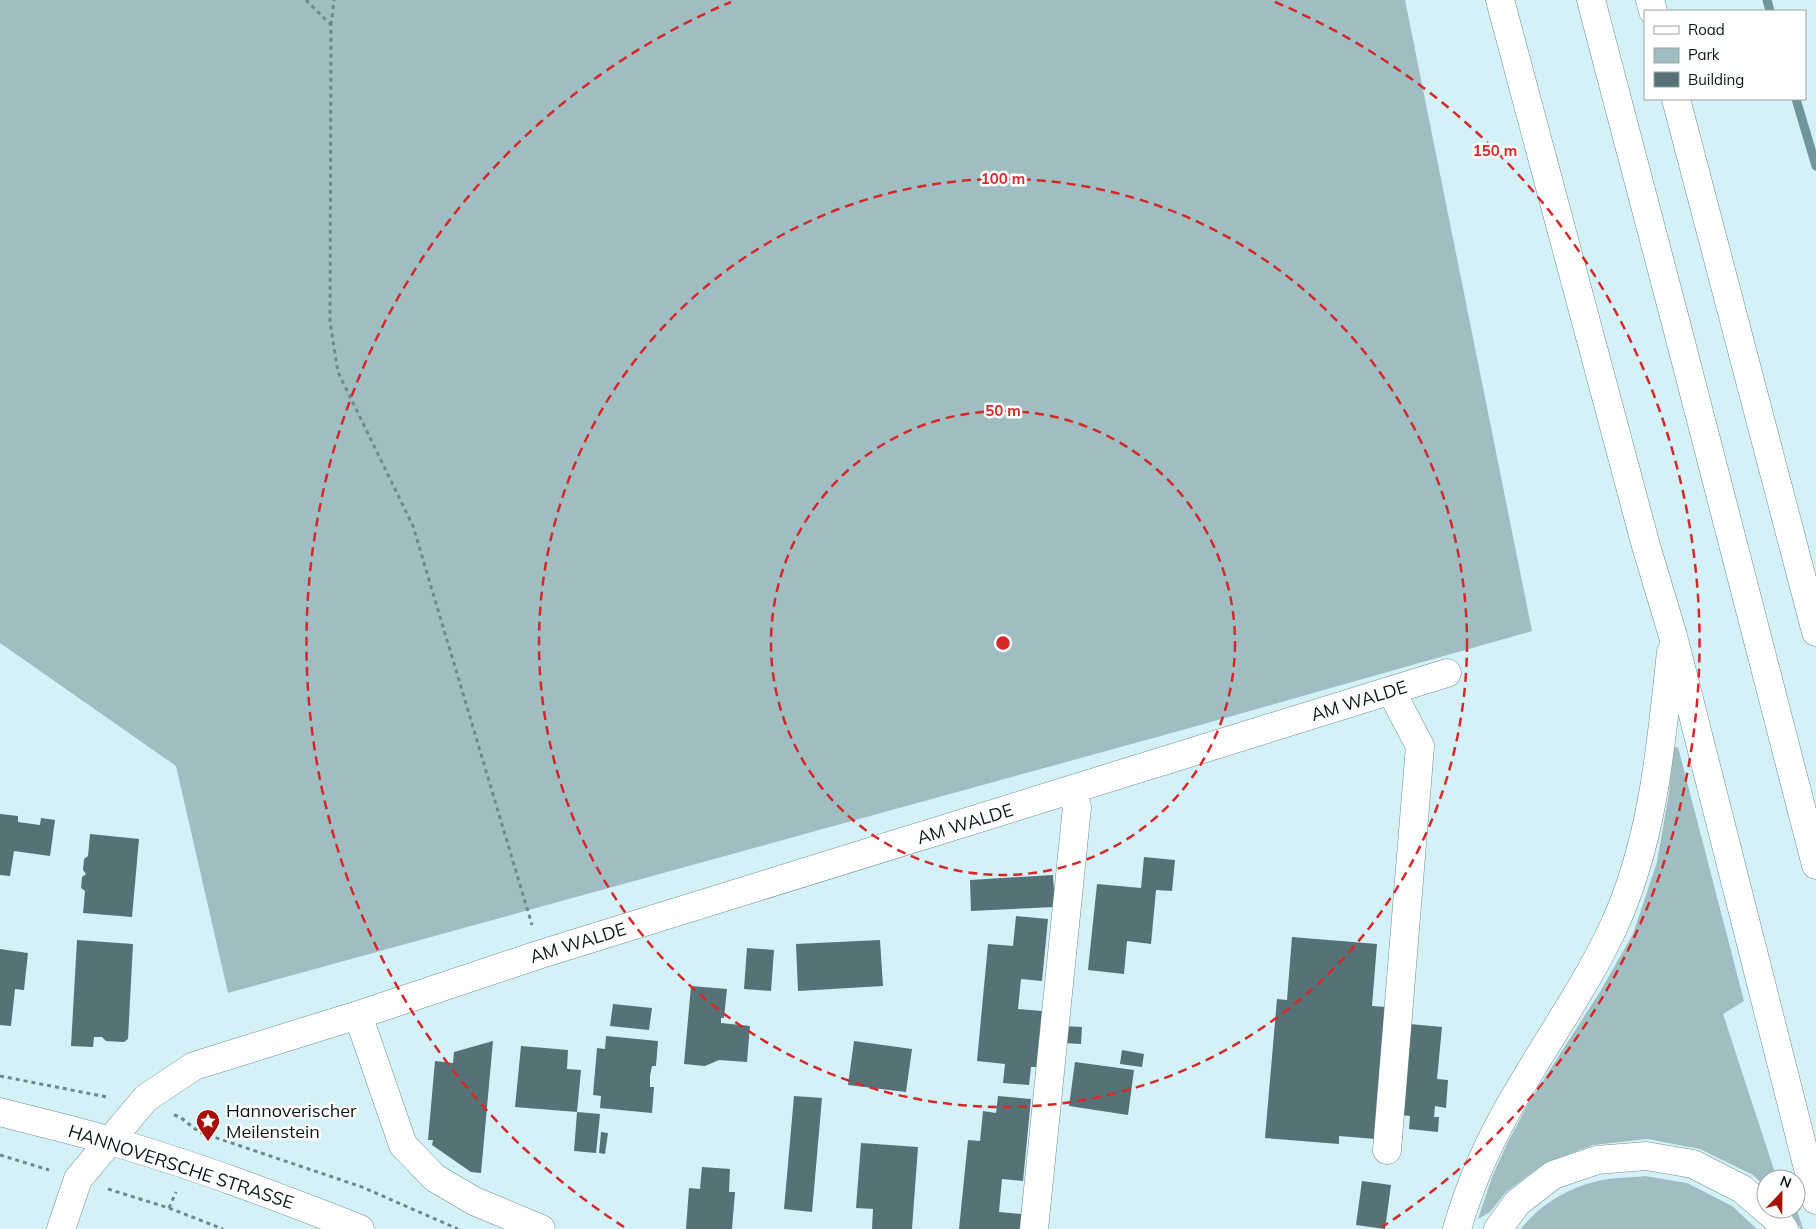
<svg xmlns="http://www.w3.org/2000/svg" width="1816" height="1229" viewBox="0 0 1816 1229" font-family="Mulish,sans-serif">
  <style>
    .green { fill: #a0bdc2 }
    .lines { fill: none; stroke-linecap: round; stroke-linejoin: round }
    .stream { stroke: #70969d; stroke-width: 9 }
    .building { fill: #577277 }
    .minor-casing { stroke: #728e93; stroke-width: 29 }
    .major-casing { stroke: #728e93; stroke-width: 29 }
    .highway-casing { stroke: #728e93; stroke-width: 29 }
    .path { stroke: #72878b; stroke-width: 3; stroke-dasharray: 4 4; stroke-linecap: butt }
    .minor { stroke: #fff; stroke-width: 28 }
    .major { stroke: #fff; stroke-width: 28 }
    .highway { stroke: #fff; stroke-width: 28 }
    .ring { fill: none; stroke: #d62828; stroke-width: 2.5; stroke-dasharray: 9 6 }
    .labels { text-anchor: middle; stroke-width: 5; stroke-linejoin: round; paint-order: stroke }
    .street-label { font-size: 18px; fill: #0c1719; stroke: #fff }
    .poi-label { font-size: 18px; fill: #0c1719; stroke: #fff; text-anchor: start }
    .centre { fill: #d62828; stroke: #fff; stroke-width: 2.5 }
    .ring-label { font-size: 15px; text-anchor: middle; font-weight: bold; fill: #d62828; stroke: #fff; stroke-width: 5; stroke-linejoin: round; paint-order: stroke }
  </style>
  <rect width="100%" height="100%" fill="#d3f1f6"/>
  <path class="green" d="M0,0H1405L1532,631L1186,729L228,993L176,766L0,643Z
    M1678,747L1744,1001L1723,1014L1777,1179H1766V1188L1753,1175L1700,1149L1647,1139L1593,1145L1545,1163L1506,1192L1490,1212L1478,1219L1492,1177L1507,1144L1528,1104L1601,990L1633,934L1657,862L1669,793L1673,748Z
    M1645,1176L1687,1183L1732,1206L1757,1229H1521C1540,1204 1568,1188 1598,1181C1613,1177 1630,1178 1645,1176Z
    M1796,1207L1803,1229H1801L1787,1209H1796Z"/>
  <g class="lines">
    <path class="stream" d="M1767,0L1770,11
      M1796,99L1816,166"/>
  </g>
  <path class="building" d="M0,814L18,816V822L40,825L41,818L55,820L50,856L14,851L10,876L0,875Z
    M90,834L139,839L132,917L83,913L85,891L81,888L82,877L86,874L83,870L84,859L88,856Z
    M1144,857L1175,860L1172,891L1156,890L1151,944L1127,941L1124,974L1088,970L1097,884L1141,888Z
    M1053,875L1055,907L971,911L970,880Z
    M1016,916L1048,919L1042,981L1021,979L1018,1009L1042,1011L1037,1067H1031L1029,1085L1003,1083L1005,1064L977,1061L988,944L1013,946Z
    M1292,937L1377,944L1372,1006L1386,1007L1376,1139L1339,1136V1144L1265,1138L1277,999L1287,1000Z
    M77,940L133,944L128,1039L124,1042L106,1041L102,1037H94L93,1047L71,1046Z
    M880,940L883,986L798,991L796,944Z
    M747,948L774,950L771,991L744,989Z
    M0,949L28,953L24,990L15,989L11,1026L0,1025Z
    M691,986L727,989L724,1018H721V1023L750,1026L747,1062L719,1060L705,1066L684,1064Z
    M613,1004L652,1008L649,1030L610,1026Z
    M1410,1024L1442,1027L1437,1079L1448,1080L1446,1108L1435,1106L1434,1117H1439L1438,1132L1409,1129L1410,1116L1402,1115Z
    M1064,1026L1082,1027L1081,1044L1063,1043Z
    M606,1036L658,1041L656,1066H652L650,1076V1087H654L652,1113L600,1108L601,1096L593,1095L597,1048L605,1049Z
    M493,1041L481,1173L471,1172L432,1145L433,1140H428L435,1061L453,1063L454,1052Z
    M854,1041L912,1049L906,1092L848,1085Z
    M521,1046L568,1050L567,1069L581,1070L577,1112L515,1107Z
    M1122,1050L1144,1054L1142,1067L1120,1064Z
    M1075,1062L1134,1070L1128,1115L1069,1106Z
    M794,1096L822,1098L812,1212L784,1209Z
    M998,1096L1031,1099L1023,1181L1002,1179L999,1212L1022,1214L1020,1229H959L968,1140L980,1141L983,1111L996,1113Z
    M577,1112L600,1114L596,1153L574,1151Z
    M601,1132L608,1133L605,1154L599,1153Z
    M861,1143L918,1147L912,1229H872L873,1209L856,1208Z
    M702,1167L730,1169L729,1192H735L732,1229H686L689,1188L700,1189Z
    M1362,1181L1391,1185L1385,1229L1356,1225Z"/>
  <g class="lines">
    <g class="minor-casing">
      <path id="minor" d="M358,1015L403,1145L435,1178L474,1201L541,1229
        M1387,1150L1420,746L1391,691
        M61,1229L78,1179L146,1098L194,1066L358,1015L541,954L1447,673
        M1034,1229L1077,807L1071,791"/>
    </g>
    <g class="major-casing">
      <path id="major" d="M0,1112C37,1122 74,1130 110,1141C195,1165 278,1197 360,1229"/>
    </g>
    <g class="highway-casing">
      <path id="highway" d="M1500,0L1646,546L1673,636L1816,1200
        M1591,0L1678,331L1816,865
        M1650,0L1653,11
        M1676,99L1816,632
        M1457,1229C1470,1184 1492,1135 1516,1095C1548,1039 1586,986 1613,928C1653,842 1661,746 1671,652
        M1498,1229L1517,1203L1553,1175L1597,1160L1646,1156L1693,1164L1742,1189L1777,1219L1784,1229"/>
    </g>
    <path class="path" d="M306,0L331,25L330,322L338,372L413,526L532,925
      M331,25L334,0
      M0,1076L107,1097
      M174,1115L180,1117L199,1132L362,1187L458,1229
      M0,1155L49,1170
      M108,1189L169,1208L223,1229
      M169,1208L176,1192"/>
    <use href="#minor" class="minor"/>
    <use href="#major" class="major"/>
    <use href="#highway" class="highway"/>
  </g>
  <g class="ring">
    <circle cx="1003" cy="643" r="232"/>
    <circle cx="1003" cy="643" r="464"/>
    <path d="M624 1227A696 696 0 0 1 731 2M1275 2A696 696 0 0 1 1382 1227"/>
  </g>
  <defs>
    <g id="sight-pin" transform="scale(1.25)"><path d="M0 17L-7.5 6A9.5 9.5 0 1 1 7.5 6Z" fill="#a5100b" stroke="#fff"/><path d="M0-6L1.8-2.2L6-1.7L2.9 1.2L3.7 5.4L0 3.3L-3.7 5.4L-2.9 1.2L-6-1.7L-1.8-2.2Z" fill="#fff"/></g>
  </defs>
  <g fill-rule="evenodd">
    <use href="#sight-pin" x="208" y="1121"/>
  </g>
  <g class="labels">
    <g class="street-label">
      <text transform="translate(1359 701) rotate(-17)" y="6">AM WALDE</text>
      <text transform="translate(965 824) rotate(-17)" y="6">AM WALDE</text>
      <text transform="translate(578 943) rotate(-17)" y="6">AM WALDE</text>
      <text transform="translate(181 1167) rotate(18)" y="6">HANNOVERSCHE STRASSE</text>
    </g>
    <g class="poi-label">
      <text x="226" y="1117">Hannoverischer<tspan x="226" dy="21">Meilenstein</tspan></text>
    </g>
  </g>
  <circle cx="1003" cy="643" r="8" class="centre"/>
  <g class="ring-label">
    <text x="1495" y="156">150 m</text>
    <text x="1003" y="184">100 m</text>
    <text x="1003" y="416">50 m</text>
  </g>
  <rect x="1644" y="10" width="162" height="90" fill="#ffffff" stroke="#9ea2a3"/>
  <rect x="1654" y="26" width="25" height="8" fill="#ffffff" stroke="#9ea2a3"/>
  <text x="1688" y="35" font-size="15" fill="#0c1719">Road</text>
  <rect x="1654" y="48" width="25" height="15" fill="#a0bdc2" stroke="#9ea2a3"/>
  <text x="1688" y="60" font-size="15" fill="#0c1719">Park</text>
  <rect x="1654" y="72" width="25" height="15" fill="#577277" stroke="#9ea2a3"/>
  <text x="1688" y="85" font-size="15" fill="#0c1719">Building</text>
  <g transform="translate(1781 1194) rotate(22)"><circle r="24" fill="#ffffff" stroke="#9ea2a3"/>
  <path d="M0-4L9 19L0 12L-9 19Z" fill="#a5100b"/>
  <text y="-8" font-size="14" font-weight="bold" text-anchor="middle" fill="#0c1719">N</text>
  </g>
</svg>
